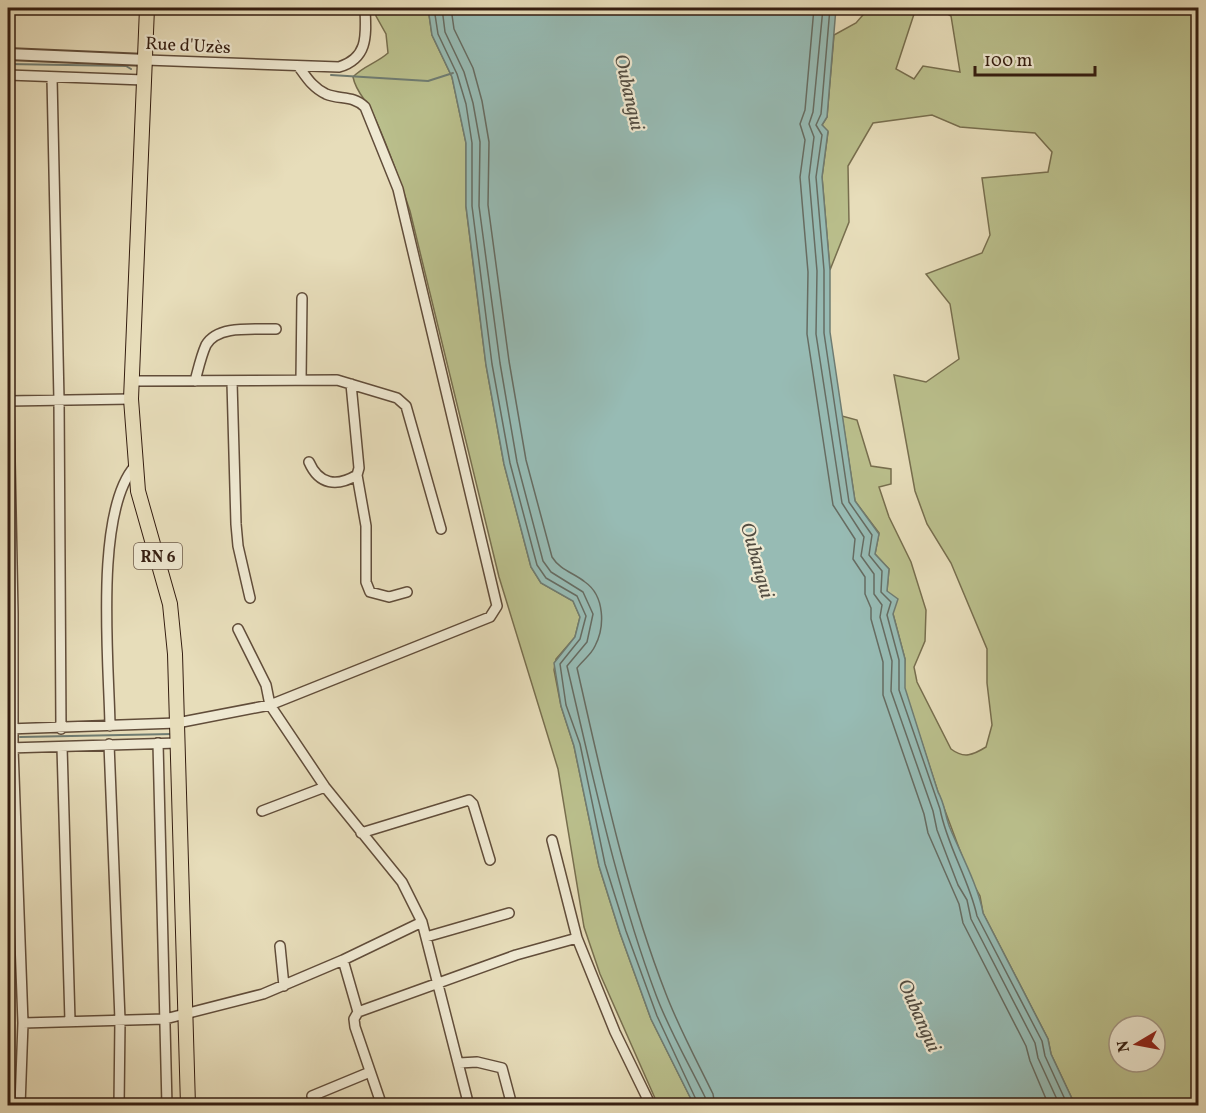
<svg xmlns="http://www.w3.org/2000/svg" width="1206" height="1113" viewBox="0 0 1206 1113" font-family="Vollkorn,serif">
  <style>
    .green { fill: #babf8c; stroke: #776e4e; stroke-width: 1.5; fill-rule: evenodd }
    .water { fill: #97bbb4; stroke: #6f7c72; stroke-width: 1.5 }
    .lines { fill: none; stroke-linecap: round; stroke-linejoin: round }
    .shore { stroke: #666c62; stroke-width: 1.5 }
    .stream { stroke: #6f7c72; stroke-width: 2 }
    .minor-casing { stroke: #614d3a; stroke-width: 12 }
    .tertiary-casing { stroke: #614d3a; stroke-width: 14 }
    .primary-casing { stroke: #341d10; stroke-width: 16 }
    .minor { stroke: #efe9d2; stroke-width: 9 }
    .tertiary { stroke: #efe9d2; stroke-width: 10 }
    .primary { stroke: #e7ddba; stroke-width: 14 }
    .labels { text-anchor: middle; stroke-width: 4.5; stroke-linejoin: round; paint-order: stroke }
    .shield { fill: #efe9d2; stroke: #6c5a4a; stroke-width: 1.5 }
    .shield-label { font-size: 16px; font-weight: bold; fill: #341d10 }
    .street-label { font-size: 18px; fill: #341d10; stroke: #efe9d2 }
    .water-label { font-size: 20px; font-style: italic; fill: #524c41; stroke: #efe9d2 }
  </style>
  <rect width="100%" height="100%" fill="#e7ddba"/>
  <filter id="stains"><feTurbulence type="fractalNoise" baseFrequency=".00333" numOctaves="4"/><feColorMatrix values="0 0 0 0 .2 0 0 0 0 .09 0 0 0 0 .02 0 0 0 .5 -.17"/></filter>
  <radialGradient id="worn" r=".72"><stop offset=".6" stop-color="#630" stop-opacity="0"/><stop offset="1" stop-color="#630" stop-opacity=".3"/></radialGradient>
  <path class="green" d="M375,8H428L432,35L452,77L466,143V207L486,365L504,464L531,567L541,583L573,601L580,617L575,637L556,659L554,670L561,706L574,746L599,866L620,933L651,1019L694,1105H658L600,974L584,927L558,769L499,577L410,211C399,178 388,146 373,114C367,100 356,93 353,77C363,66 377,63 388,53L386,34L376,16Z
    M869,8H916L896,69L914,79L923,66L960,72L951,16L944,12L947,8H1186L1198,20V1105H1075L1051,1054L1048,1039L983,913L980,896L971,880L938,792L904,688L905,659L887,591L889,569L875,554L879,533L855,501L842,416L857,420L871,466L891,469V484L879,487L889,517L911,562L926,610L925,641L914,667L917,682L951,749C964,759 973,755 986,747L992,725L987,683V649L951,563L927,524L915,491L894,375L926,382L959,359L950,304L926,274L982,253L990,235L982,178L1048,172L1052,152L1035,133L960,127L932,115L873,123L848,166L849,222L830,270L822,177L828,132L822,125L827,117L834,35L856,23ZM1119,1026H1155V1062H1119Z"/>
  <path class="water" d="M428,8H836L827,117L822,125L828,131L822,177L830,270V332L855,501L879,534L875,554L889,569L887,591L898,599L893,614L905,659V688L938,792C945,804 945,816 950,828C960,852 979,888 983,913L1048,1039L1051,1054L1075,1105H694L651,1019L620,933L599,866L574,746L561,706L554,663L575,637L580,617L573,601L541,583L531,567L504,464L486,365L466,206V143L452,77L432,35Z"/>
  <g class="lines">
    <path class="shore" d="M434,8L438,34L457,74L466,104L472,143V206L492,364L510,463L537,565L546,578L577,596L586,616L580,639L560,664L566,705L580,744L605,864L626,931L657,1016L699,1106
      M442,8L445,32L464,72L473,103L480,142L479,206L500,363L517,462L543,561L551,572L583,592L593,614L587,642L567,666C593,776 616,888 656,995C669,1030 689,1064 705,1097L706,1106
      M451,8L454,29L473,68L482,101L489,142L488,205L509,361L526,460L552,557C560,570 574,573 585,582C605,596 605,627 595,646C591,655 583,660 577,668C602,777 625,889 666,994C679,1028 697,1061 713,1094L715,1106
      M814,8L805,110L800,124L805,140L800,177L808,272L807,334L833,505L855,539L853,559L865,577V594L871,608V619L883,662V695L924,814L928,833L959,904L963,923L1026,1046L1030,1061L1049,1106
      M823,8L813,112L809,124L814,137L809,177L817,271L816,334L842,503L864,537L861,556L874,574V594L882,605L880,617L892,661L891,691L933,811L937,830L958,885L967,900L971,919L1035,1043L1038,1058L1060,1106
      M830,8L821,114L816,125L822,135L816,177L824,270V333L849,502L872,535L869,555L882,571L881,592L891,602L887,615L899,660V690L940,809C947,846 969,879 977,916L1042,1041L1045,1056L1068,1106"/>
    <path class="stream" d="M8,64L126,66L131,69
      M331,75L428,81L453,73
      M20,737L173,734"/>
    <g class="minor-casing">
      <path id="minor" d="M146,60L339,67C369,58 366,34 365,8
        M8,75L144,80
        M52,78L59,400L61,729
        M8,360L13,613V748L23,1023L20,1106
        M301,380L302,298
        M131,381L337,380L397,398L406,406L441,529
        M195,381C198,370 201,356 206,345C218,324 256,330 276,329
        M232,382L236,524L238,546L250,598
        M8,401L131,399
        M309,462C319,485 337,487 357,475L359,468L351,384
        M357,475L366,526V582L370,592L389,597L407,592
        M238,629L266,685L270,705L325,787L402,882L422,922L469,1106
        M110,726C109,663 94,512 135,466
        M8,729L177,723L270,705L490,617L497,606L398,189L365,107C353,95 340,100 326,94C313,88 307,78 299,67
        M158,743L167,1106
        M109,744L120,1020L119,1106
        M62,747L70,1021
        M8,748L178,743
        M262,811L325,787
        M361,833L469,800L473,804L490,860
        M552,840L577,938L615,1032L651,1106
        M426,937L509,913
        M280,946L284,986
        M343,960L358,1012L516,955L577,938
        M358,1012L354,1019L355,1027L382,1106
        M23,1023L165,1019L263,994L343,960L422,922
        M459,1063L477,1062L502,1068L510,1098
        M312,1096L370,1072"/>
    </g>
    <g class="tertiary-casing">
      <path id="tertiary" d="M8,54L146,60"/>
    </g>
    <g class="primary-casing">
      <path id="primary" d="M147,8L131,399L138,491L170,604L175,654L188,1106"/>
    </g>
    <use href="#minor" class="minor"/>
    <use href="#tertiary" class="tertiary"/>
    <use href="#primary" class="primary"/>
  </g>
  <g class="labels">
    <rect class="shield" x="134" y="543" width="48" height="26" rx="4.5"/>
    <g class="shield-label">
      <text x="158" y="562">RN 6</text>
    </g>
    <g class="street-label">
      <text transform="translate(188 45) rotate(3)" y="6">Rue d'Uzès</text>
    </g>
    <g class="water-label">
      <text transform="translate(630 92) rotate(77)" y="7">Oubangui</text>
      <text transform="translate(758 560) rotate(74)" y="7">Oubangui</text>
      <text transform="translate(920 1015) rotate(66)" y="7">Oubangui</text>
    </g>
  </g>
  <rect width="1206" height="1113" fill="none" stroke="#e7ddba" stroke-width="30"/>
  <rect x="9" y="9" width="1188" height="1095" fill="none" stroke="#341d10" stroke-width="3"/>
  <rect x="15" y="15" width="1176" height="1083" fill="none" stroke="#341d10" stroke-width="1.5"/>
  <g transform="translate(1137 1044) rotate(260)"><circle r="28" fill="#efe9d2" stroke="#a49784" stroke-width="1.5"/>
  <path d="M0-4.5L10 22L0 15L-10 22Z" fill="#8f2418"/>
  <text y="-9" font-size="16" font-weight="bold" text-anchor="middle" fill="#341d10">N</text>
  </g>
  <path d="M975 66v9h120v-9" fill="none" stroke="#341d10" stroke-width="3"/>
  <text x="984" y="66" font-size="18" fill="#341d10" stroke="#efe9d2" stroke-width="4.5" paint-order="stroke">100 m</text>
  <rect width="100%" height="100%" filter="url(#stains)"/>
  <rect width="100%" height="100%" fill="url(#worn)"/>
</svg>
